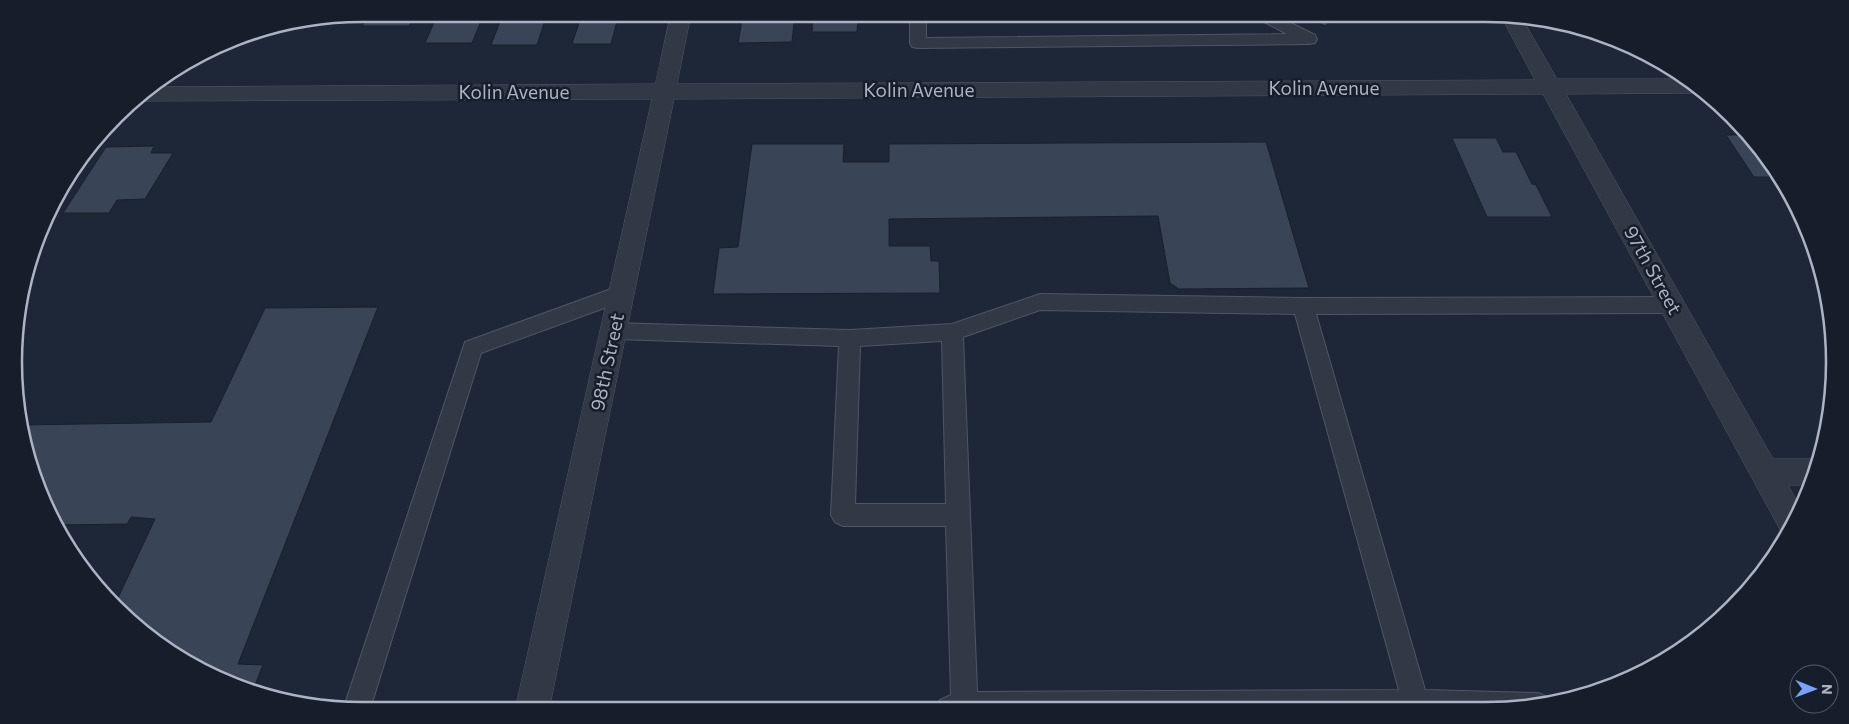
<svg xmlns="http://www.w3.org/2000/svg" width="1849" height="724" viewBox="0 0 1849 724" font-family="Commissioner,sans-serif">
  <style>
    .building { fill: #3a4457; stroke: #19202d }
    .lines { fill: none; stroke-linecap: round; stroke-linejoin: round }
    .service-casing { stroke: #4f5665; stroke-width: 2 }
    .minor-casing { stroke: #4f5665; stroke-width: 1 }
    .service { fill: #313947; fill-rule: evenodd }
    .minor { fill: #313947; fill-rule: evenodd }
    .labels { text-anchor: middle; stroke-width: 5; stroke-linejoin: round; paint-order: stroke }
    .street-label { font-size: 19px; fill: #abb3c4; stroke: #171e2b }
    .rim { fill: none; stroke: #abb3c4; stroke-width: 2.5 }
  </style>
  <rect width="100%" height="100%" fill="#1e2737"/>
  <path class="building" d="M369,14H415L409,26H362Z
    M503,14H547L537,45H491Z
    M582,14H619L611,44H572Z
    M743,14H795L792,42L738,43Z
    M813,14H858L857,32H812Z
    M1300,14H1340L1325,26Z
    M437,16H483L472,43H425Z
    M319,21L315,27H282Z
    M1583,30L1599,32L1611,38H1588Z
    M242,36L235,46H219Z
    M1726,135H1750L1763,150L1780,177H1754Z
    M1452,138H1496L1503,152H1516L1532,184L1536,185L1552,217H1487Z
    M1266,142L1309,288L1179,289L1170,283L1158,216L889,219V246H930L931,261H939L940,293L713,294L719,248L738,247L752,144H844L843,162H889V144Z
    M154,146L151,153H173L145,199L117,200L109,213H63L106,147Z
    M89,153H94L46,220L60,188Z
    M378,307L238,664L263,665L252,692H250L150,638L116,602L155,519L131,517L127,524L56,525L40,496L20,425L211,422L265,308Z"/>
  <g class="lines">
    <g class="service-casing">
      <path id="service" d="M910,14H926V38L1287,34L1255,17L1253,14H1273L1315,35L1317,39L1315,43L1309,44L918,48L912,47L910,43Z
        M622,285L629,287L632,293L629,299L481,353L370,709L362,710L344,707L465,342Z
        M1040,294L1303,298L1673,297L1680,299L1683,305L1680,311L1673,313L1316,314L1425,690L1538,693L1547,697L1550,702L1533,707L936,709L940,700L951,695L946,526H843L835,522L831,515L839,346L614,339L607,337L604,331L607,325L614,323L850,330L952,324ZM1040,310L1295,314L1399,690L977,692L963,337ZM942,341L946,504H855L860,346Z"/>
    </g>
    <g class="minor-casing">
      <path id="minor" d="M671,14H691L677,84L1535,80L1502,18L1503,16L1523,20L1557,79H1687L1704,91L1697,93L1566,94L1773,459H1817L1820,460L1811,485H1788L1800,507L1787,535L1782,533L1543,94L674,99L549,710H515L652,99L141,101L134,99L151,87L655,84Z"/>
    </g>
    <use href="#service" class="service"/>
    <use href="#minor" class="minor"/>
  </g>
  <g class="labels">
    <g class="street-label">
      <text x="1324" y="95">Kolin Avenue</text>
      <text x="919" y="97">Kolin Avenue</text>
      <text x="514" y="99">Kolin Avenue</text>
      <text transform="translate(1653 270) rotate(61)" y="7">97th Street</text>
      <text transform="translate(607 362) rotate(-78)" y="7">98th Street</text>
    </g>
  </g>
  <path d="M0 0H1849V724H0ZM362 22H1486A340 340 0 0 1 1826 362V362A340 340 0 0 1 1486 702H362A340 340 0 0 1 22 362V362A340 340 0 0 1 362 22Z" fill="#171e2b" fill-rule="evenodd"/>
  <path class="rim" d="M362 22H1486A340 340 0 0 1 1826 362V362A340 340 0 0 1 1486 702H362A340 340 0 0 1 22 362V362A340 340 0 0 1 362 22Z"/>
  <g transform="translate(1814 689) rotate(91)"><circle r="24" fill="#171e2b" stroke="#525a68"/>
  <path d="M0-4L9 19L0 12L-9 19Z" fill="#78a2fd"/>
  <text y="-8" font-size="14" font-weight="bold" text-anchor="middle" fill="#abb3c4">N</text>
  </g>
</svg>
